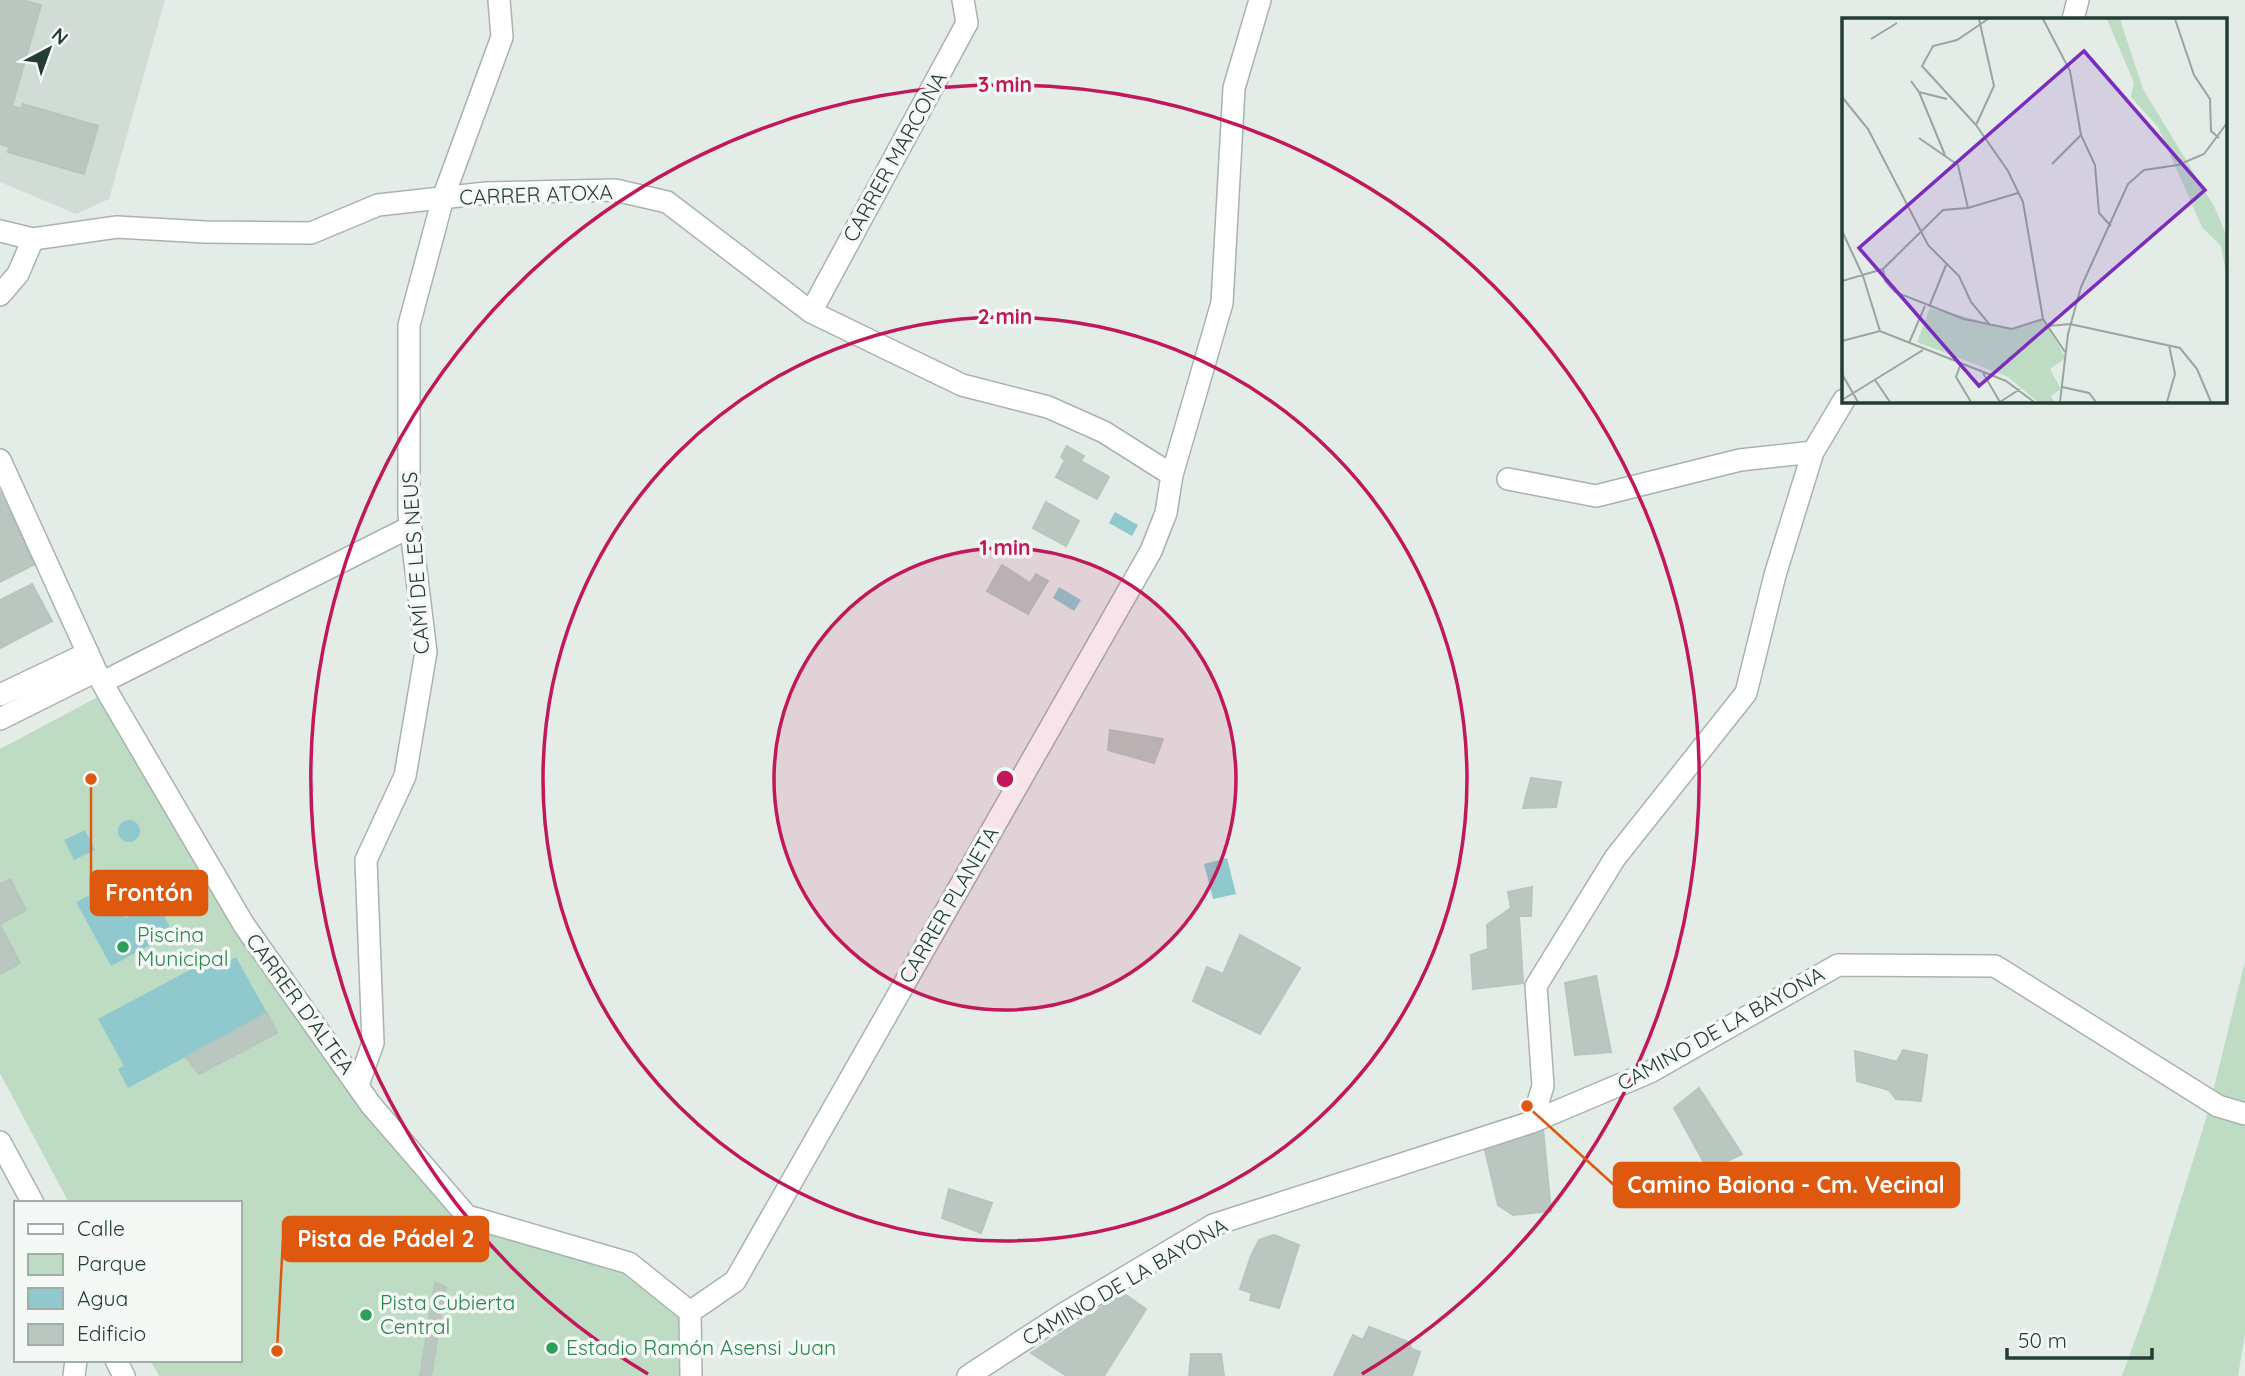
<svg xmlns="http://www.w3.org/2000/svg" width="2245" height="1376" viewBox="0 0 2245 1376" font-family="Quicksand,sans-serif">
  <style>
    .built { fill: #d2dcd6 }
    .green { fill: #bedcc3 }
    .water { fill: #90c9cd }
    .building { fill: #b9c7c0; stroke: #b7c5be; stroke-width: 2 }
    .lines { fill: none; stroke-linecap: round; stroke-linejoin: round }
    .street-casing { stroke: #a7b4ae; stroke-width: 24 }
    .secondary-casing { stroke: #a3b7ae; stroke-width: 24 }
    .street { stroke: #fff; stroke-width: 21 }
    .secondary { stroke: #fff; stroke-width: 21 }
    .ring { fill: none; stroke: #c2185b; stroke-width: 3.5 }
    .leisure-dot { fill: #2e9e5b; stroke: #f4f9f6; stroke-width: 2.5 }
    .labels { text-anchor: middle; stroke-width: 7; stroke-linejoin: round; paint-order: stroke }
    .street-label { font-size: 21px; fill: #243c34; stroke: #f4f9f6 }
    .leisure-label { font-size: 21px; fill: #27864d; stroke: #f4f9f6; text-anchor: start }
    .inset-road { fill: none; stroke: #97a6a0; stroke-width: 2 }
    .view { fill: #7b2cbf; fill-opacity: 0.15; stroke: #7b2cbf; stroke-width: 3.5 }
    .inset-edge { fill: none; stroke: #243c34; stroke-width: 3.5 }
    .centre { fill: #c2185b; stroke: #f4f9f6; stroke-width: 3.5 }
    .ring-label { font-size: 21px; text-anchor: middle; font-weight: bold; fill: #c2185b; stroke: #f4f9f6; stroke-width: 7; stroke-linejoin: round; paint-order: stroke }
    .leader { fill: none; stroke: #de580e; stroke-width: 2.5 }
    .callout-dot { fill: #de580e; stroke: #f4f9f6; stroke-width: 2.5 }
    .callout { fill: #de580e; stroke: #de580e; stroke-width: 2.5 }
    .callout-label { font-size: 23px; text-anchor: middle; font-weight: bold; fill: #fff }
  </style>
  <rect width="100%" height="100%" fill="#e4ece8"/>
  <path class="built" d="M0,0H165L109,199L76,214L0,182Z"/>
  <path class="green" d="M100,693L244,925L467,1216L629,1263L690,1312L691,1376H159L150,1360H240V1203H69L0,1073V749L96,698Z
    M2245,961V1334L2238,1376H2122L2152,1293L2208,1112Z"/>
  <path class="water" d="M1115,512L1138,525L1132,536L1109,523Z
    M1059,587L1081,600L1074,611L1053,598Z
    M118 831a11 11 0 1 1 22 0a11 11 0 1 1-22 0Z
    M85,830L95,850L74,860L64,840Z
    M1227,858L1236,894L1213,899L1204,864Z
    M108,886L125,918L157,902L173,933L111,966L76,902Z
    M214,957L219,966L236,957L267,1013L128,1088L118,1069L124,1066L98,1019Z"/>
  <path class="building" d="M0,0H22L41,5L12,106L21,109L23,104L98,126L84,174L8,152L9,147L0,144Z
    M1067,446L1084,456L1081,461L1109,477L1097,499L1056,477L1065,460L1061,457Z
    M0,492L35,564L0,582Z
    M1046,502L1079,521L1066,546L1033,528Z
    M1002,565L1030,583L1036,574L1048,581L1028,614L987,591Z
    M32,584L52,621L0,648V600Z
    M1110,730L1163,739L1154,763L1108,750Z
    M1531,778L1561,782L1556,807L1523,808Z
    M10,879L26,910L0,924V884Z
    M1532,887L1531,916H1519L1523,983L1473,989L1471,955L1488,949L1487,925L1511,908L1508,892Z
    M0,925L20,963L0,974Z
    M1240,935L1300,968L1260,1034L1193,1001L1207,967L1223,974Z
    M1596,976L1611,1052L1575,1055L1565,983Z
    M267,1013L277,1033L199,1074L186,1057Z
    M1903,1050L1927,1055L1921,1101L1896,1099L1889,1090L1857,1081L1855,1051L1897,1062Z
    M1699,1088L1742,1154L1708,1170L1674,1108Z
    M1543,1128L1551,1211L1513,1215L1498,1205L1485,1150Z
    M949,1189L992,1203L981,1233L942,1218Z
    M1274,1235L1299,1245L1279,1308L1250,1300L1252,1293L1240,1289L1251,1256L1259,1240Z
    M435,1283L446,1287L431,1376H420Z
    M1123,1293L1146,1309L1104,1376H1067L1031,1353Z
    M1369,1327L1411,1343L1410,1348L1420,1352L1412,1376H1334L1353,1335L1363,1340Z
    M1191,1354H1221L1224,1376H1189Z"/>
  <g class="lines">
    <g class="street-casing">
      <path id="street" d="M2073,19L2078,0
        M0,231L33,239L117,227L205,232L311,233L378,205L486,193L615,190L667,202L811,312L962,385L1048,407L1104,432L1172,475
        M0,295L18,274L33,239
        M811,312L967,23L963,0
        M0,460L96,671L108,693L244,925L371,1105L467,1216L629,1263L690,1312L691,1376
        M1508,479L1596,496L1740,460L1813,452
        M103,682L410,527
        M0,695L88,653
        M0,719L96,671
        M358,1085L373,1043L366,860L405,776L426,652L409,514V325L443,198L502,37L499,0
        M1532,1122L1543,1086L1536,986L1615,858L1746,693L1775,575L1813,452L1844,400
        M690,1312L735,1281L1151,551L1166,513L1172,475L1222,303L1234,88L1260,0
        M74,1376L76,1360
        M968,1376L1065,1313L1213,1225L1532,1122L1650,1072L1838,965L1995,966L2218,1106L2245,1114"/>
    </g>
    <g class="secondary-casing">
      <path id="secondary" d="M0,1142L33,1203
        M116,1360L124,1376"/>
    </g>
    <use href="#street" class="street"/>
    <use href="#secondary" class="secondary"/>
  </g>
  <circle cx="1005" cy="779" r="231" fill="#c2185b" fill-opacity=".12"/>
  <g class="ring">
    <circle cx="1005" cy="779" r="231"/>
    <circle cx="1005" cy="779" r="462"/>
    <path d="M648 1374A694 694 0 1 1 1362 1374"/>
  </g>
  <g class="leisure-dot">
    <circle cx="123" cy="947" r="7"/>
    <circle cx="366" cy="1315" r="7"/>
    <circle cx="552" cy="1348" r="7"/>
  </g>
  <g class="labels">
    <g class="street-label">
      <text transform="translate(895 157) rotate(-61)" y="7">CARRER MARCONA</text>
      <text transform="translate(536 195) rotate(-2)" y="7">CARRER ATOXA</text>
      <text transform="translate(416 563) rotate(-94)" y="7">CAMÍ DE LES NEUS</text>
      <text transform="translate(949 905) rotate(-60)" y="7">CARRER PLANETA</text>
      <text transform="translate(300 1004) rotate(54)" y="7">CARRER D'ALTEA</text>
      <text transform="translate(1721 1029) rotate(-29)" y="7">CAMINO DE LA BAYONA</text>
      <text transform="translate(1125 1282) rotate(-30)" y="7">CAMINO DE LA BAYONA</text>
    </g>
    <g class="leisure-label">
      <text x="137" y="942">Piscina<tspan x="137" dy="24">Municipal</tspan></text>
      <text x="380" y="1310">Pista Cubierta<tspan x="380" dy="24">Central</tspan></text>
      <text x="566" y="1355">Estadio Ramón Asensi Juan</text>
    </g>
  </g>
  <g transform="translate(1842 18)">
    <rect width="385" height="385" fill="#e4ece8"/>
    <path d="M265,1H278L301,71L373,190L385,219V259L379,228L360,209L316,109L289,79L292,65ZM88,290L170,311L201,301L224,340L208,351L219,371L209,378L213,384H196L166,359L75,324Z" fill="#bedcc3"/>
    <path class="inset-road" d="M137,1L152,68L134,107L166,153L181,184L201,301M201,1L228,53L239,117L253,147L257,195L269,208M333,1L352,57L368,81L369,113L377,120M29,21L55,5M69,63L77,74L105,81M77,74L103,137M0,79L26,111L86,227L117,258L129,284L148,307M134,107L80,48L91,28L115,22L146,1M77,120L116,147L126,190M210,146L239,117M0,213L21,258L38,313M41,251L43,263L53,274L122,301L170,311L201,301L223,334M0,263L41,251L101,192L126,190L176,175M87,289L104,247M207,308L228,306L338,330L355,351L369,384M0,323L38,313L164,363L192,384M67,325L83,288M119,345L114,359L129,384M141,355L158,384M0,356L16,384M33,362L48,384M220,369L247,375L254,384M0,382L81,332M158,384L178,371M218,384L226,316L239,269L286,166L302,152L336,147L362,136L385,105M325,384L333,356L327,327"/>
    <path class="view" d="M242,33L363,172L137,368L17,230Z"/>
    <rect width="385" height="385" class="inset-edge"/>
  </g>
  <circle cx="1005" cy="779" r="10" class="centre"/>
  <g class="ring-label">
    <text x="1005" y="92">3 min</text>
    <text x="1005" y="324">2 min</text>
    <text x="1005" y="555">1 min</text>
  </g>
  <path class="leader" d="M91 779L91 893M1527 1106L1614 1185M277 1351L283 1239"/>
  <g class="callout-dot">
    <circle cx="91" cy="779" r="7"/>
    <circle cx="1527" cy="1106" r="7"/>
    <circle cx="277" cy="1351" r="7"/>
  </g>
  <g class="callout">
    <rect x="91" y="871" width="116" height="44" rx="7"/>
    <rect x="1614" y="1163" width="345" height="44" rx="7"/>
    <rect x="283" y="1217" width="205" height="44" rx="7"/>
  </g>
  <g class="callout-label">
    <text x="149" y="901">Frontón</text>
    <text x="1786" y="1193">Camino Baiona - Cm. Vecinal</text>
    <text x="386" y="1247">Pista de Pádel 2</text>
  </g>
  <rect x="14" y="1201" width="228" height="161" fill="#f4f9f6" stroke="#a1ada8" stroke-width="2"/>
  <rect x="28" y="1224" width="35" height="10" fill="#ffffff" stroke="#a1ada8" stroke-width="2"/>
  <text x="77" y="1236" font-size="21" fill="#243c34">Calle</text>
  <rect x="28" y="1254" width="35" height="21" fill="#bedcc3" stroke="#a1ada8" stroke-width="2"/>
  <text x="77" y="1271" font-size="21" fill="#243c34">Parque</text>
  <rect x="28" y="1288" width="35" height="21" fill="#90c9cd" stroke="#a1ada8" stroke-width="2"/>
  <text x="77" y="1306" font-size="21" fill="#243c34">Agua</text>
  <rect x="28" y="1324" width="35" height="21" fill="#b9c7c0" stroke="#a1ada8" stroke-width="2"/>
  <text x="77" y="1341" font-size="21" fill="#243c34">Edificio</text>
  <g transform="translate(49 49) rotate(41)" stroke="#f4f9f6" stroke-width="5" paint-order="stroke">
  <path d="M0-5L12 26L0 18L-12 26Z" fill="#243c34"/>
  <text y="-10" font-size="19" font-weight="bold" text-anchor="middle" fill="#243c34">N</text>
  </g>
  <path d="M2007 1348v10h145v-10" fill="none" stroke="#243c34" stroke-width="3.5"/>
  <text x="2018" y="1348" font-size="21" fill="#243c34" stroke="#f4f9f6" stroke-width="5" paint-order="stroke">50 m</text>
</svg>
